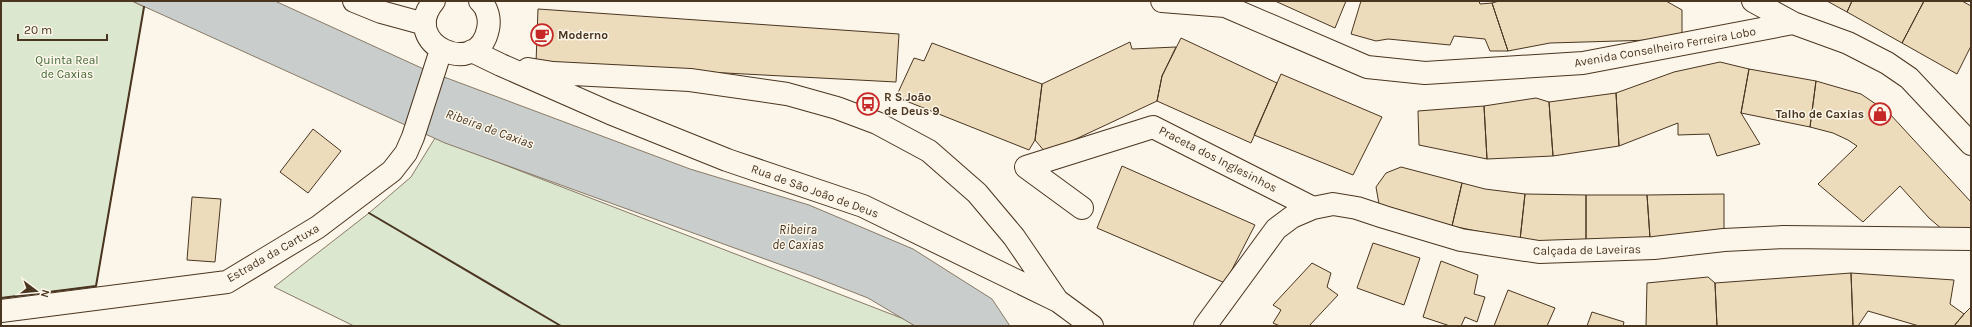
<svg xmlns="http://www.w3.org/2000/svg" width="1972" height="327" viewBox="0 0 1972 327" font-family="Karla,sans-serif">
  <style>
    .green { fill: #dce7d0; stroke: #887966 }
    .water { fill: #c9cecd; stroke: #887966 }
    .building { fill: #ecdcbc; stroke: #4a3520 }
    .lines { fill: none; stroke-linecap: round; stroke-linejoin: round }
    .minor-casing { stroke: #4a3520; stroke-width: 24 }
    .minor { stroke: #fbf6e9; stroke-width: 22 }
    .wall { stroke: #4a3520; stroke-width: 2 }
    .labels { text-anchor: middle; stroke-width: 3; stroke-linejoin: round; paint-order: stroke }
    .poi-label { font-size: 12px; font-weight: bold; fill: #4a3520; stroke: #fbf6e9; text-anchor: start }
    .street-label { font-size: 12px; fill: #4a3520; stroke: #fbf6e9 }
    .park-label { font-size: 12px; fill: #436837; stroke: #fbf6e9 }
    .water-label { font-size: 13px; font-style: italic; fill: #4a3520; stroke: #fbf6e9 }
  </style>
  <rect width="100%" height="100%" fill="#fbf6e9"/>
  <path class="green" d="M1,1H132L144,7L96,286L1,298Z
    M435,138L909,321L915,326H354L274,287L369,213L411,177Z"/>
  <path class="water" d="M132,1H275L428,71L690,169L809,205L913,249L992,299L1010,326H915L868,298L809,275L445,143Z"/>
  <path class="building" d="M1275,1H1346L1335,28Z
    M1361,1H1479L1480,4L1492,3L1508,51H1490L1485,39L1454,36L1450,45L1388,39L1376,41L1351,34Z
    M1499,1H1666L1682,10V34L1652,40L1550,43L1508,51L1492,3Z
    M1827,1H1852L1847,12Z
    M1852,1H1924L1902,43L1847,12Z
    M1924,1H1962L1971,6V46L1957,74L1902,43Z
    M538,9L899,34L896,82L536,63Z
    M1181,38L1277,83L1251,143L1157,101L1162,76Z
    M1130,42L1132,49L1176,47L1162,76L1157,101L1046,153L1035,140L1042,84Z
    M932,43L1042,84L1035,140L1029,150L896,97L914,58L924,61Z
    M1720,62L1749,69L1741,113L1760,144L1717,156L1709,134L1678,135V123L1619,146L1616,93L1674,72Z
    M1749,69L1816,81L1810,127L1741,113Z
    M1281,74L1382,117L1353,175L1254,135Z
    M1816,81L1861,94L1889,113L1971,202V229L1943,230L1929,218L1900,186L1863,222L1818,184L1857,146L1848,140L1833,133L1810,127Z
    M1616,93L1619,146L1553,156L1549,102Z
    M1536,98L1549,102L1553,156L1487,159L1484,106Z
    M1484,106L1487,159L1419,145L1418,111Z
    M313,129L341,151L308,193L280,172Z
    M1122,166L1255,225L1225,283L1097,228Z
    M1401,167L1462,183L1452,226L1379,204L1376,187L1386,173Z
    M1462,183L1485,189L1525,194L1520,240L1452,226Z
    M1525,194L1586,195V242L1520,240Z
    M1724,194V231L1650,238L1647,195Z
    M1586,195H1647L1650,238L1586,242Z
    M192,197L221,199L215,262L187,260Z
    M1373,243L1420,258L1404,305L1357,288Z
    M1441,261L1478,275L1474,294L1485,297L1477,322L1465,317L1461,326H1450L1423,317Z
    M1312,263L1331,273L1327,287L1338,295L1309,326H1280L1273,323L1281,310L1273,305Z
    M1851,273L1853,326H1717L1715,283Z
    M1851,273L1954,280L1950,304L1964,314L1954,326H1919L1868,311L1858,326H1853Z
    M1708,277L1715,283L1717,326H1646L1647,283Z
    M1508,290L1555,308L1547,326H1494Z
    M1971,307V326H1954L1964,314Z
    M1592,312L1624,322L1623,326H1587Z"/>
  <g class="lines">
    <g class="minor-casing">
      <path id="minor" d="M354,1L381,12L425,24
        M434,1C398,44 478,80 488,29C490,20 488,8 480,1
        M1162,1L1225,6L1367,67L1425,73L1583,63L1793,23
        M1753,1L1793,23L1848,43L1887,63L1909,78L1971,144
        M472,51L501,65L610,113L727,160L863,206L1058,301L1092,326
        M528,69L553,73L690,80L787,94L837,108L877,123L929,151L977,193L1014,237L1057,300
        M1082,208L1026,167L1153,127L1313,208
        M1,311L227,282L318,227L392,171L406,153L413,137L441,50
        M1205,326L1276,229L1292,217L1313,208L1333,204L1357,208L1384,217L1461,240L1539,252L1654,248L1724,240L1783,237L1971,239"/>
    </g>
    <use href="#minor" class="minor"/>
    <path class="wall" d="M369,213L561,326
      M1,298L96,286L144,7"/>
  </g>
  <defs>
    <g id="cafe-ring" transform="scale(1.15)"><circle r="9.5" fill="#fbf6e9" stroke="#c62828" stroke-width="1.5"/><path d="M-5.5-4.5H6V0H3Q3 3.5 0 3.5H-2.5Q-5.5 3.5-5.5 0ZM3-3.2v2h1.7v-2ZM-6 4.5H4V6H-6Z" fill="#c62828"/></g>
    <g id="bus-ring" transform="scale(1.15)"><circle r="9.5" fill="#fbf6e9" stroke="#c62828" stroke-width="1.5"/><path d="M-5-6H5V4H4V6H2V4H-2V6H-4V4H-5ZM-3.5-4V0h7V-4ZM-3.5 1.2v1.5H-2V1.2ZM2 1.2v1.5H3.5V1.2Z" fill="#c62828"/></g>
    <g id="shop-ring" transform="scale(1.15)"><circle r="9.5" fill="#fbf6e9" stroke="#c62828" stroke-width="1.5"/><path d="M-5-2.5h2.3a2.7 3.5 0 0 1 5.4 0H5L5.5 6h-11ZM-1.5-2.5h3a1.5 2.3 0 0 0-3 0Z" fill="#c62828"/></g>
  </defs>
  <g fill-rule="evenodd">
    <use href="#cafe-ring" x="542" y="35"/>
    <use href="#bus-ring" x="868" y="104"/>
    <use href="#shop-ring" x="1880" y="114"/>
  </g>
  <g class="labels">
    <g class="poi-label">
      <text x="558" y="39">Moderno</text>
      <text x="884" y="101">R S João<tspan x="884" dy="14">de Deus 9</tspan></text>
      <text x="1864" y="118" text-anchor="end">Talho de Caxias</text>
    </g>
    <g class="street-label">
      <text transform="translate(1665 47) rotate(-10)" y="4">Avenida Conselheiro Ferreira Lobo</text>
      <text transform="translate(1218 159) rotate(27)" y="4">Praceta dos Inglesinhos</text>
      <text transform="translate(815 191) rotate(20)" y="4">Rua de São João de Deus</text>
      <text transform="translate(1587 250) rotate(-1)" y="4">Calçada de Laveiras</text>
      <text transform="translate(273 253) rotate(-30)" y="4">Estrada da Cartuxa</text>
    </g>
    <g class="park-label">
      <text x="67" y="64">Quinta Real<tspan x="67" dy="14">de Caxias</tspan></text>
    </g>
    <g class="water-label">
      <text transform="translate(490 128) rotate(20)" y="5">Ribeira de Caxias</text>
      <text x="798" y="234">Ribeira<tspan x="798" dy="15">de Caxias</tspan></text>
    </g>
  </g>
  <rect width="1972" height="327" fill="none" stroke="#4a3520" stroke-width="4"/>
  <g transform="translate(36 291) rotate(106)" stroke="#fbf6e9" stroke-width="3" paint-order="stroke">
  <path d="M0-3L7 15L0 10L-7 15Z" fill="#4a3520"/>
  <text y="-6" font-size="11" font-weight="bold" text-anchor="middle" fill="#4a3520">N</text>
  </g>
  <path d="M18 34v6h89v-6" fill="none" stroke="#4a3520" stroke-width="2"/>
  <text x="24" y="34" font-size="12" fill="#4a3520" stroke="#fbf6e9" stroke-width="3" paint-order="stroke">20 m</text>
</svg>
